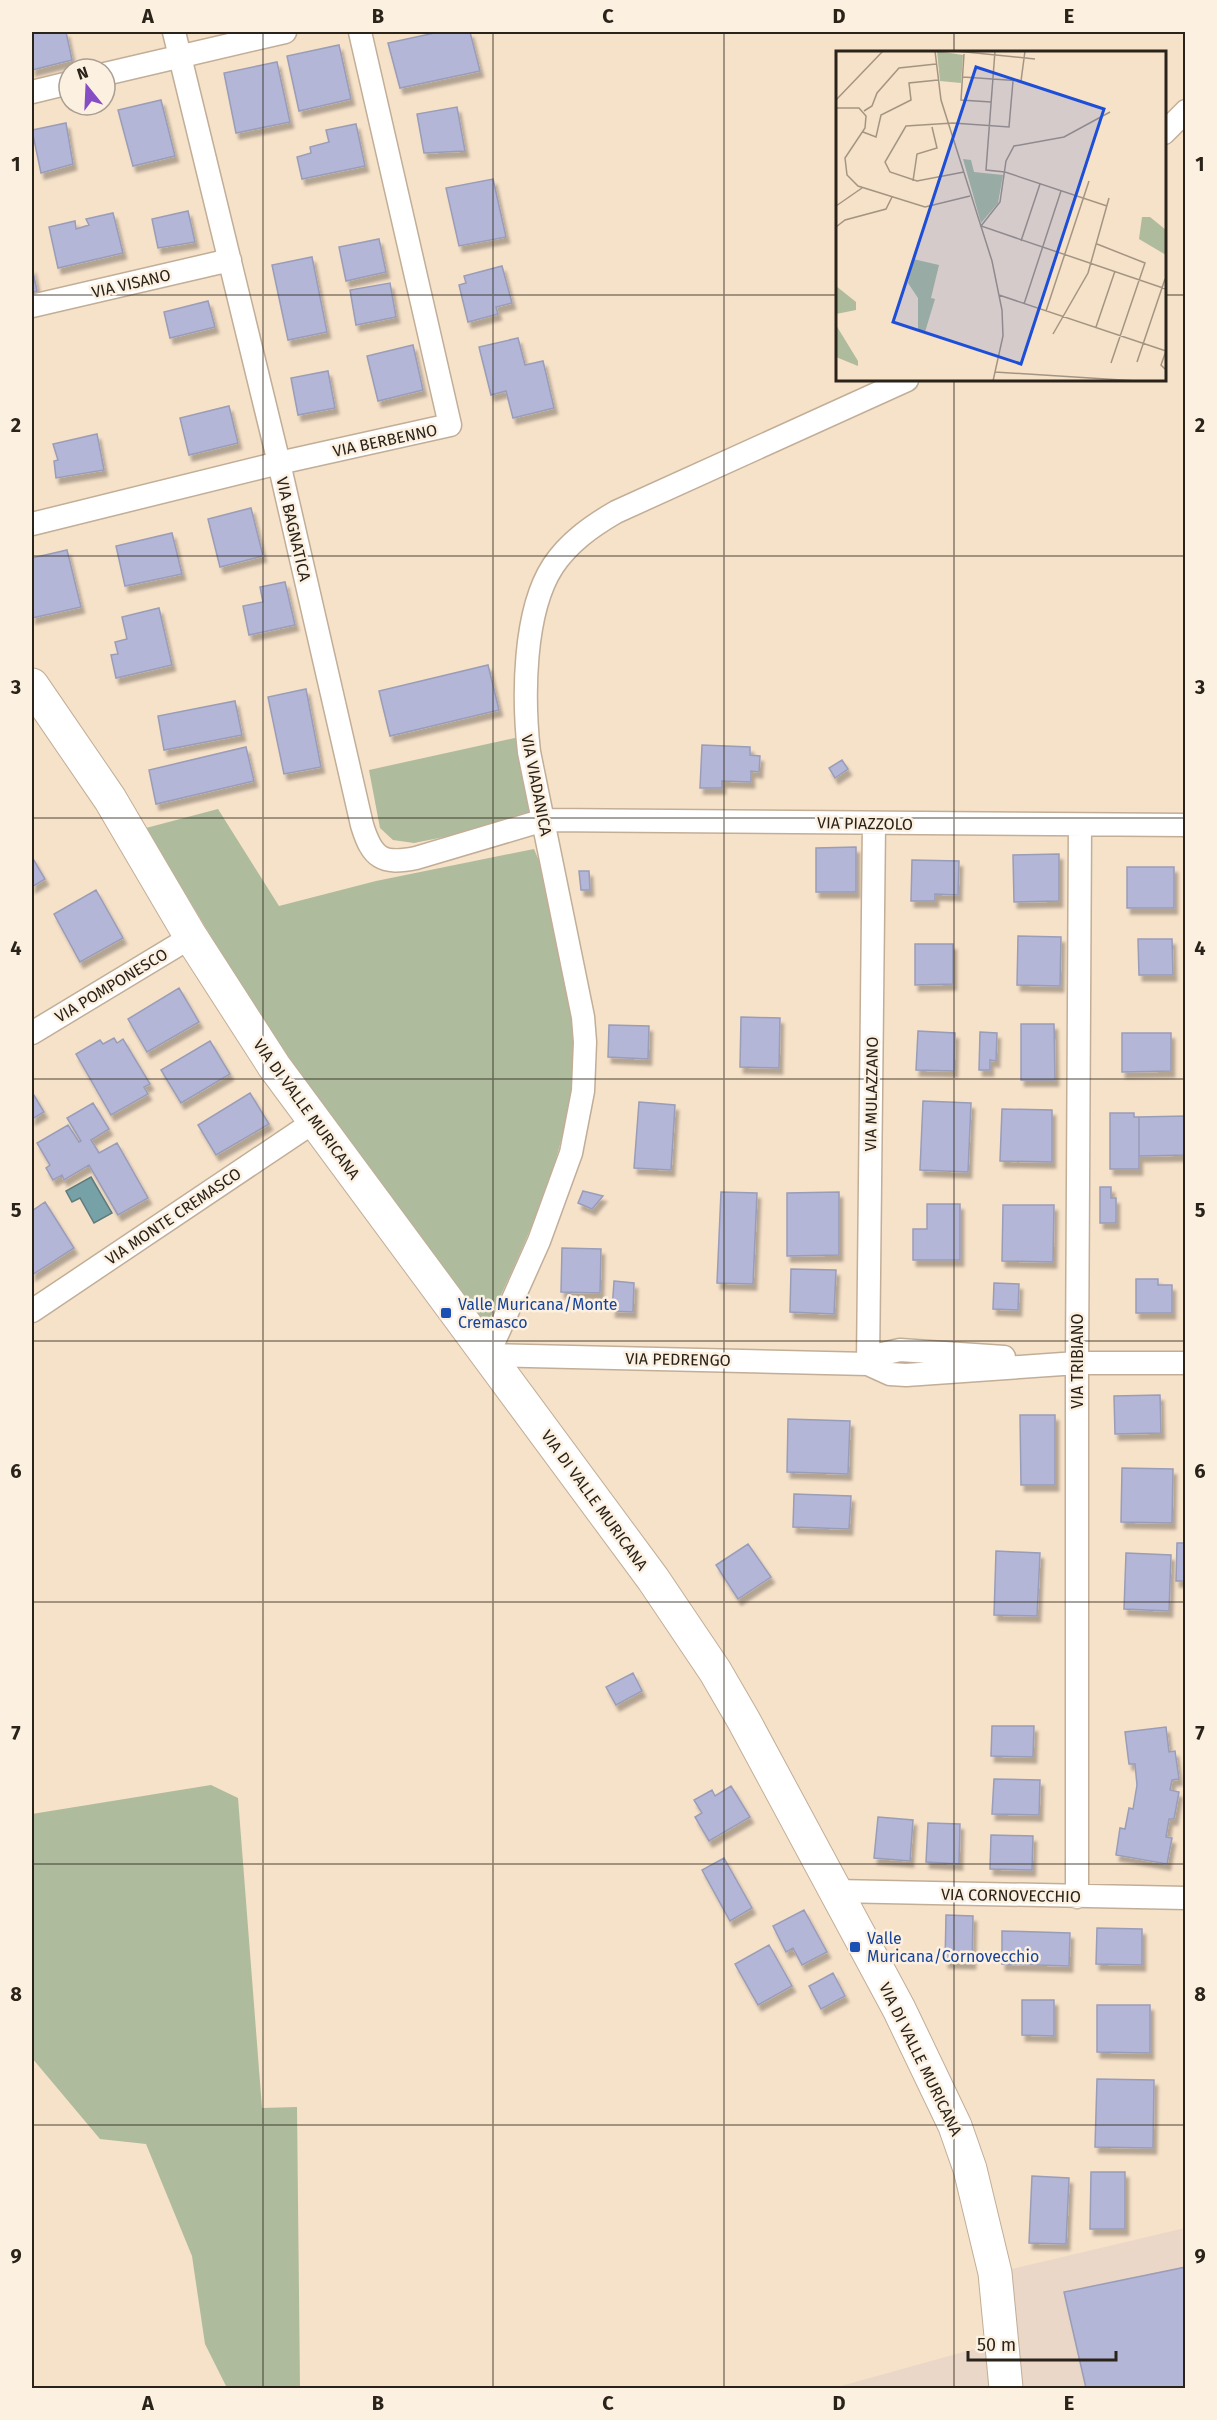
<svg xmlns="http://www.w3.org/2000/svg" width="1217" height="2420" viewBox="0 0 1217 2420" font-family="'Fira Sans',sans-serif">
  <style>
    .industrial { fill: #ead7c7 }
    .green { fill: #aebb9d }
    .water { fill: #76a1a6; stroke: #5f7b7c; stroke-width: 1.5 }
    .building { fill: #b3b6d7; stroke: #9a9db8; stroke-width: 1.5; filter: url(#shadow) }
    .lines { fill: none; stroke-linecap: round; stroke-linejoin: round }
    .street-casing { stroke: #c2ae97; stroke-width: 25 }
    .secondary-casing { stroke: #c2ae97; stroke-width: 35 }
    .street { stroke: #fff; stroke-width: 22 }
    .secondary { stroke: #fff; stroke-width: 33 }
    .grid { fill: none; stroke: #2a231a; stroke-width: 1.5; stroke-opacity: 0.55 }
    .transit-dot { fill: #1a4fb4; stroke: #fcf0e1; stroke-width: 2 }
    .labels { text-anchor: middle; stroke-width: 5; stroke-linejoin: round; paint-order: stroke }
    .street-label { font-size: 16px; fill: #2a231a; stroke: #fcf0e1 }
    .transit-label { font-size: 16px; fill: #164399; stroke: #fcf0e1; text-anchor: start }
    .inset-road { fill: none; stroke: #a49583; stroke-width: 1.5 }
    .view { fill: #1d4ed8; fill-opacity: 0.15; stroke: #1d4ed8; stroke-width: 3 }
    .inset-edge { fill: none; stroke: #2a231a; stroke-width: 3 }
    .neatline { fill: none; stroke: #2a231a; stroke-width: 2 }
    .grid-label { font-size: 20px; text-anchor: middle; font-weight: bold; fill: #2a231a }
  </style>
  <defs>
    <filter id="shadow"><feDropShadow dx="3.5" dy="6" stdDeviation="1.5" flood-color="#0004"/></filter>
  </defs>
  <rect width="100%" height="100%" fill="#f6e1c9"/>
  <path class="industrial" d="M1185,2228V2388H834L1003,2341L995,2273Z"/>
  <path class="green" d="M519,737L534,819L414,843L393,840L380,828L369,770Z
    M218,809L279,906L376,881L534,849C548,879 553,914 559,946C563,967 570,988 572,1009C585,1124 533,1226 486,1327L285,1060L146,828Z
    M211,1785L238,1798L262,2108L297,2107L300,2388H227L205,2344L192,2256L146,2144L100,2139L32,2058V1814Z"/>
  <path class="water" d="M91,1177L112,1213L94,1223L80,1198L72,1202L66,1191Z"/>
  <path class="building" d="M32,32H66L72,60L32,70Z
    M439,32H470L480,71L400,88L388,43Z
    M339,45L351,99L299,111L287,56Z
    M277,62L290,122L236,133L224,73Z
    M161,100L175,156L133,166L118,110Z
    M457,107L465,151L424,153L417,114Z
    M66,123L73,164L41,173L32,130Z
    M356,124L365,166L302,179L297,157L311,153L310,147L329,142L326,130Z
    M493,179L506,237L459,246L446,188Z
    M188,211L195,242L158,248L152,219Z
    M113,213L123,253L58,268L49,227L75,221L76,229L89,225L86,219Z
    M379,239L386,272L346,281L339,247Z
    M312,257L327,332L288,340L272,265Z
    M502,266L512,303L496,307L498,314L468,322L459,285L466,283L464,276Z
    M32,267L37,291L32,293Z
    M390,283L396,317L356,325L350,290Z
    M208,301L215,327L170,338L164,312Z
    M518,338L525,365L543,361L554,408L513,418L506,391L491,395L479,347Z
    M413,345L423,390L378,401L367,356Z
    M328,371L335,408L298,415L291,378Z
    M229,406L238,443L189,455L180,418Z
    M97,434L104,470L56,478L54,461L58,460L53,444Z
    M251,508L263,556L220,567L208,519Z
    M172,533L182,574L125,586L116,546Z
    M67,550L81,607L32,618V558Z
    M285,582L295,625L249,635L243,606L263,602L260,587Z
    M159,608L172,665L116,678L111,655L118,654L115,642L127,639L122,617Z
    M488,665L499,710L390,736L379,691Z
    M306,689L321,767L284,774L268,697Z
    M235,701L242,735L164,750L158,716Z
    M702,745L750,747V755L760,756L759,772L751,771V782L722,781V788H700Z
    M246,747L254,781L156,804L149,770Z
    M842,760L848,769L835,778L829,768Z
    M856,847V892H816V848Z
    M1059,854V901L1014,902L1013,855Z
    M32,857L45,879L32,887Z
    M912,860L959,861L958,895L935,894V901H911Z
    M1127,867H1174V908H1127Z
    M579,871H589L590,890H581Z
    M96,890L123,938L80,962L54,914Z
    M1018,936L1061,937L1060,986L1017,985Z
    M1138,939H1172L1173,975H1139Z
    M915,944H953V984L915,985Z
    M179,988L199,1022L147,1052L128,1019Z
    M741,1017L780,1018L779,1068L740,1067Z
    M1021,1024H1054L1055,1080H1021Z
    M609,1025L649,1026L648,1059L608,1057Z
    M918,1031L955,1033L954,1071L916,1070Z
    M980,1032L997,1033L996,1061L990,1060V1070H979Z
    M1122,1033H1171V1071L1122,1072Z
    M114,1038L117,1043L123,1039L150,1084L144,1087L148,1094L111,1115L76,1054L100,1040L103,1044Z
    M210,1041L230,1074L181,1103L161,1070Z
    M32,1092L44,1112L32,1119Z
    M250,1093L269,1124L216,1155L198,1125Z
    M923,1101L971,1103L968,1172L920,1170Z
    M639,1102L675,1105L671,1170L634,1168Z
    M93,1103L109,1129L91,1140L99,1153L117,1143L148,1198L118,1215L89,1165L64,1180L62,1175L53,1180L46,1168L50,1165L37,1143L68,1125L79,1142L81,1141L67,1118Z
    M1002,1109L1052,1110V1162L1000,1161Z
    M1110,1113H1134V1117H1139V1169H1110Z
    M1186,1116V1155L1139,1156V1117Z
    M1100,1187H1111V1198H1116V1223H1100Z
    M583,1191L603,1196L592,1209L578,1203Z
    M721,1192L757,1193L753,1284L717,1283Z
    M839,1192V1255L787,1256V1193Z
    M45,1202L74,1248L32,1275V1211Z
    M927,1204H960V1260H913V1229H927Z
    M1003,1205H1054L1053,1262L1002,1261Z
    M562,1248L601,1249L600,1293L561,1292Z
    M791,1269L836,1270L834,1314L790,1312Z
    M1136,1279H1158V1285H1172V1313H1136Z
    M614,1281L634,1283L633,1312L612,1311Z
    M994,1283L1019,1284L1018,1310L993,1309Z
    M1160,1395L1161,1433L1115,1434L1114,1396Z
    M1020,1415H1055V1485H1021Z
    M788,1419L850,1421L848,1474L787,1472Z
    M1122,1468L1173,1469L1172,1523L1121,1522Z
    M794,1494L851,1496L849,1529L793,1527Z
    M1177,1543H1186V1581H1176Z
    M748,1544L771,1577L738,1599L716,1565Z
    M996,1551L1040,1553L1037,1616L994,1615Z
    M1126,1553L1171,1555L1169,1611L1124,1609Z
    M633,1673L642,1691L616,1705L606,1687Z
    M992,1726H1034L1033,1757L991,1756Z
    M1166,1727L1169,1752L1175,1751L1179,1779L1172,1780L1170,1790L1179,1792L1174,1819H1169L1166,1837L1172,1838L1167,1864L1116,1855L1120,1828L1125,1829L1129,1808L1133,1809L1137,1785L1135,1764H1129L1125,1732Z
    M994,1779L1040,1780L1039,1815L992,1814Z
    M731,1786L750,1817L709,1841L695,1817L702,1813L694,1800L712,1790L715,1796Z
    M878,1817L913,1820L910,1861L874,1858Z
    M928,1823L960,1824L959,1864L926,1862Z
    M991,1835L1033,1836L1032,1870L990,1869Z
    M724,1858L752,1908L730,1921L702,1870Z
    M804,1910L827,1952L802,1965L793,1948L786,1952L773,1926Z
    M946,1915L973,1916L972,1963L945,1962Z
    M1097,1928L1142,1929V1965L1096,1964Z
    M1002,1931L1070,1933L1069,1966L1002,1964Z
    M769,1945L792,1986L758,2005L735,1964Z
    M833,1973L845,1996L821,2009L809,1986Z
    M1022,2000H1054V2036L1022,2035Z
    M1097,2005H1150V2053L1097,2052Z
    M1097,2079L1154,2080L1153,2148L1095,2147Z
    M1091,2172H1125V2229H1090Z
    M1032,2176L1069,2178L1066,2244L1029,2243Z
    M1186,2267V2388H1086L1064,2292Z"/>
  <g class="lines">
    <g class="street-casing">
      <path id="street" d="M174,32L279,463L362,825C372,858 382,865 416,858L544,820L1186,825
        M105,74L285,32
        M32,92L69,83
        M1164,133L1186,111
        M32,306L230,260
        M907,380L616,512C592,526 569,542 553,566C523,612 523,698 529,752L583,1017L585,1042L583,1091L571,1153L539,1241L488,1355L868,1364L890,1374L906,1375L1077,1363H1186
        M32,524L279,463L450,425L360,32
        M32,1033L191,937
        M32,1311L315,1121
        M868,1364L874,823
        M868,1364L882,1354L900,1350L1004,1357
        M836,1891L1186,1898
        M1077,1897V1363L1080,825"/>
    </g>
    <g class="secondary-casing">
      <path id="secondary" d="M32,685L110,799L191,937L274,1066L653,1579L715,1671L744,1721L899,2009L955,2126L970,2169L995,2273L1006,2388"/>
    </g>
    <use href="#street" class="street"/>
    <use href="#secondary" class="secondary"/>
  </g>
  <path class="grid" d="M263,32V2388M493,32V2388M724,32V2388M954,32V52M32,295H838M1164,295H1186M954,380V2388M32,556H1186M32,818H1186M32,1079H1186M32,1341H1186M32,1602H1186M32,1864H1186M32,2125H1186"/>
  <g class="transit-dot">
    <rect x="440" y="1307" width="12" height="12" rx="3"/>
    <rect x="849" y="1941" width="12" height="12" rx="3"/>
  </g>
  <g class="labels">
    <g class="street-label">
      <text transform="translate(131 283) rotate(-13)" y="6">VIA VISANO</text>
      <text transform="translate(385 440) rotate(-12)" y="6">VIA BERBENNO</text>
      <text transform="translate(294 529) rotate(77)" y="6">VIA BAGNATICA</text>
      <text transform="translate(537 785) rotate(79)" y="6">VIA VIADANICA</text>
      <text transform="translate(865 823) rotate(1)" y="6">VIA PIAZZOLO</text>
      <text transform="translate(111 985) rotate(-31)" y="6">VIA POMPONESCO</text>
      <text transform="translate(871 1094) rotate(-89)" y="6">VIA MULAZZANO</text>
      <text transform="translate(307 1109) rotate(54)" y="6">VIA DI VALLE MURICANA</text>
      <text transform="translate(173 1216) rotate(-34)" y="6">VIA MONTE CREMASCO</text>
      <text transform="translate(678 1359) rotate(1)" y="6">VIA PEDRENGO</text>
      <text transform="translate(1077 1361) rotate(-90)" y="6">VIA TRIBIANO</text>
      <text transform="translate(595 1500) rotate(54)" y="6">VIA DI VALLE MURICANA</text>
      <text transform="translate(1011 1895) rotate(1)" y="6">VIA CORNOVECCHIO</text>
      <text transform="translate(921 2059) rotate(64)" y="6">VIA DI VALLE MURICANA</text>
    </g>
    <g class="transit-label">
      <text x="458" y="1310">Valle Muricana/Monte<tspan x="458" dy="18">Cremasco</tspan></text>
      <text x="867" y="1944">Valle<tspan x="867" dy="18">Muricana/Cornovecchio</tspan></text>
    </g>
  </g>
  <g transform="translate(836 51)">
    <rect width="330" height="330" fill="#f6e1c9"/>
    <path d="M101,0L127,4L125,32L104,30ZM127,108L135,109L138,121L167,124L162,152L145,172ZM306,166H314L330,179V204L303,188ZM77,208L103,214L95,247L99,248L89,281L82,279V247L72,232ZM0,235L20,251V259L0,263ZM0,274L22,310V315L0,306Z" fill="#aebb9d"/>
    <path class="inset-road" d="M99,0L105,49L156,210L166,259L167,285L157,330M120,0L199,8M159,0L150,119L169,121L271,155M128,3L125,49L155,51M127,26L185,30L189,0M0,49L47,0M0,57H23L30,65L29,77L9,107L11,124L22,135L89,156L134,145M28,60L36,55L41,42L63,17L100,13M274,61L228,86L178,95L170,110L164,151L145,175L330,238M27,81L40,86L45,64L75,49L73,32L102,29M128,121L81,130L54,121L49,111L70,75L117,72L173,76L177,30M77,130L81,103L101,97L96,76M0,155L26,137M0,176L9,169L50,158L56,146M185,190L204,133M261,193L309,212L275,312M163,244L330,300M188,253L225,140M210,260L253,130M260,276L279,220M217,283L252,222L273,147M330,300L325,314L330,319M301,311L329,228M159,321L301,330"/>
    <path class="view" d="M140,16L268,58L185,313L57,271Z"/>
    <rect width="330" height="330" class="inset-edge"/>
  </g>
  <rect width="1217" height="2420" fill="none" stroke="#fcf0e1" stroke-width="66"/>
  <g transform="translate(87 87) rotate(342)"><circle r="28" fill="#fcf0e1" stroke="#a89e91" stroke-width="1.5"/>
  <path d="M0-4.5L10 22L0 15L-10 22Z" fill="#864ec5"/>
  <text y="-9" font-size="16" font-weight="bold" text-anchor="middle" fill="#2a231a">N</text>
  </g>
  <path d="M968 2351v9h148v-9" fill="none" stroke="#2a231a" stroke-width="3"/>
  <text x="977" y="2351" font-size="18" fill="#2a231a" stroke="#fcf0e1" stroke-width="4.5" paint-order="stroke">50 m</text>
  <rect x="33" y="33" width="1151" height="2354" class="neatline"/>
  <g class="grid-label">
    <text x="148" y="23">A</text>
    <text x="378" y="23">B</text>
    <text x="608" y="23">C</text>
    <text x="839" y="23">D</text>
    <text x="1069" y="23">E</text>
    <text x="16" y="171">1</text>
    <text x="1200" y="171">1</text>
    <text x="16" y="432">2</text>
    <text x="1200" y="432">2</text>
    <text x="16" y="694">3</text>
    <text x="1200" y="694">3</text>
    <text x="16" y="955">4</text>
    <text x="1200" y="955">4</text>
    <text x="16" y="1217">5</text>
    <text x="1200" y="1217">5</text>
    <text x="16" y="1478">6</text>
    <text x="1200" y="1478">6</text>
    <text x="16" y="1740">7</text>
    <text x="1200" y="1740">7</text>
    <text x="16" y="2001">8</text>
    <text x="1200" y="2001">8</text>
    <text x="16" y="2263">9</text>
    <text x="1200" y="2263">9</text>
    <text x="148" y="2410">A</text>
    <text x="378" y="2410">B</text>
    <text x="608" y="2410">C</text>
    <text x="839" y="2410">D</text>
    <text x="1069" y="2410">E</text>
  </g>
</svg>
